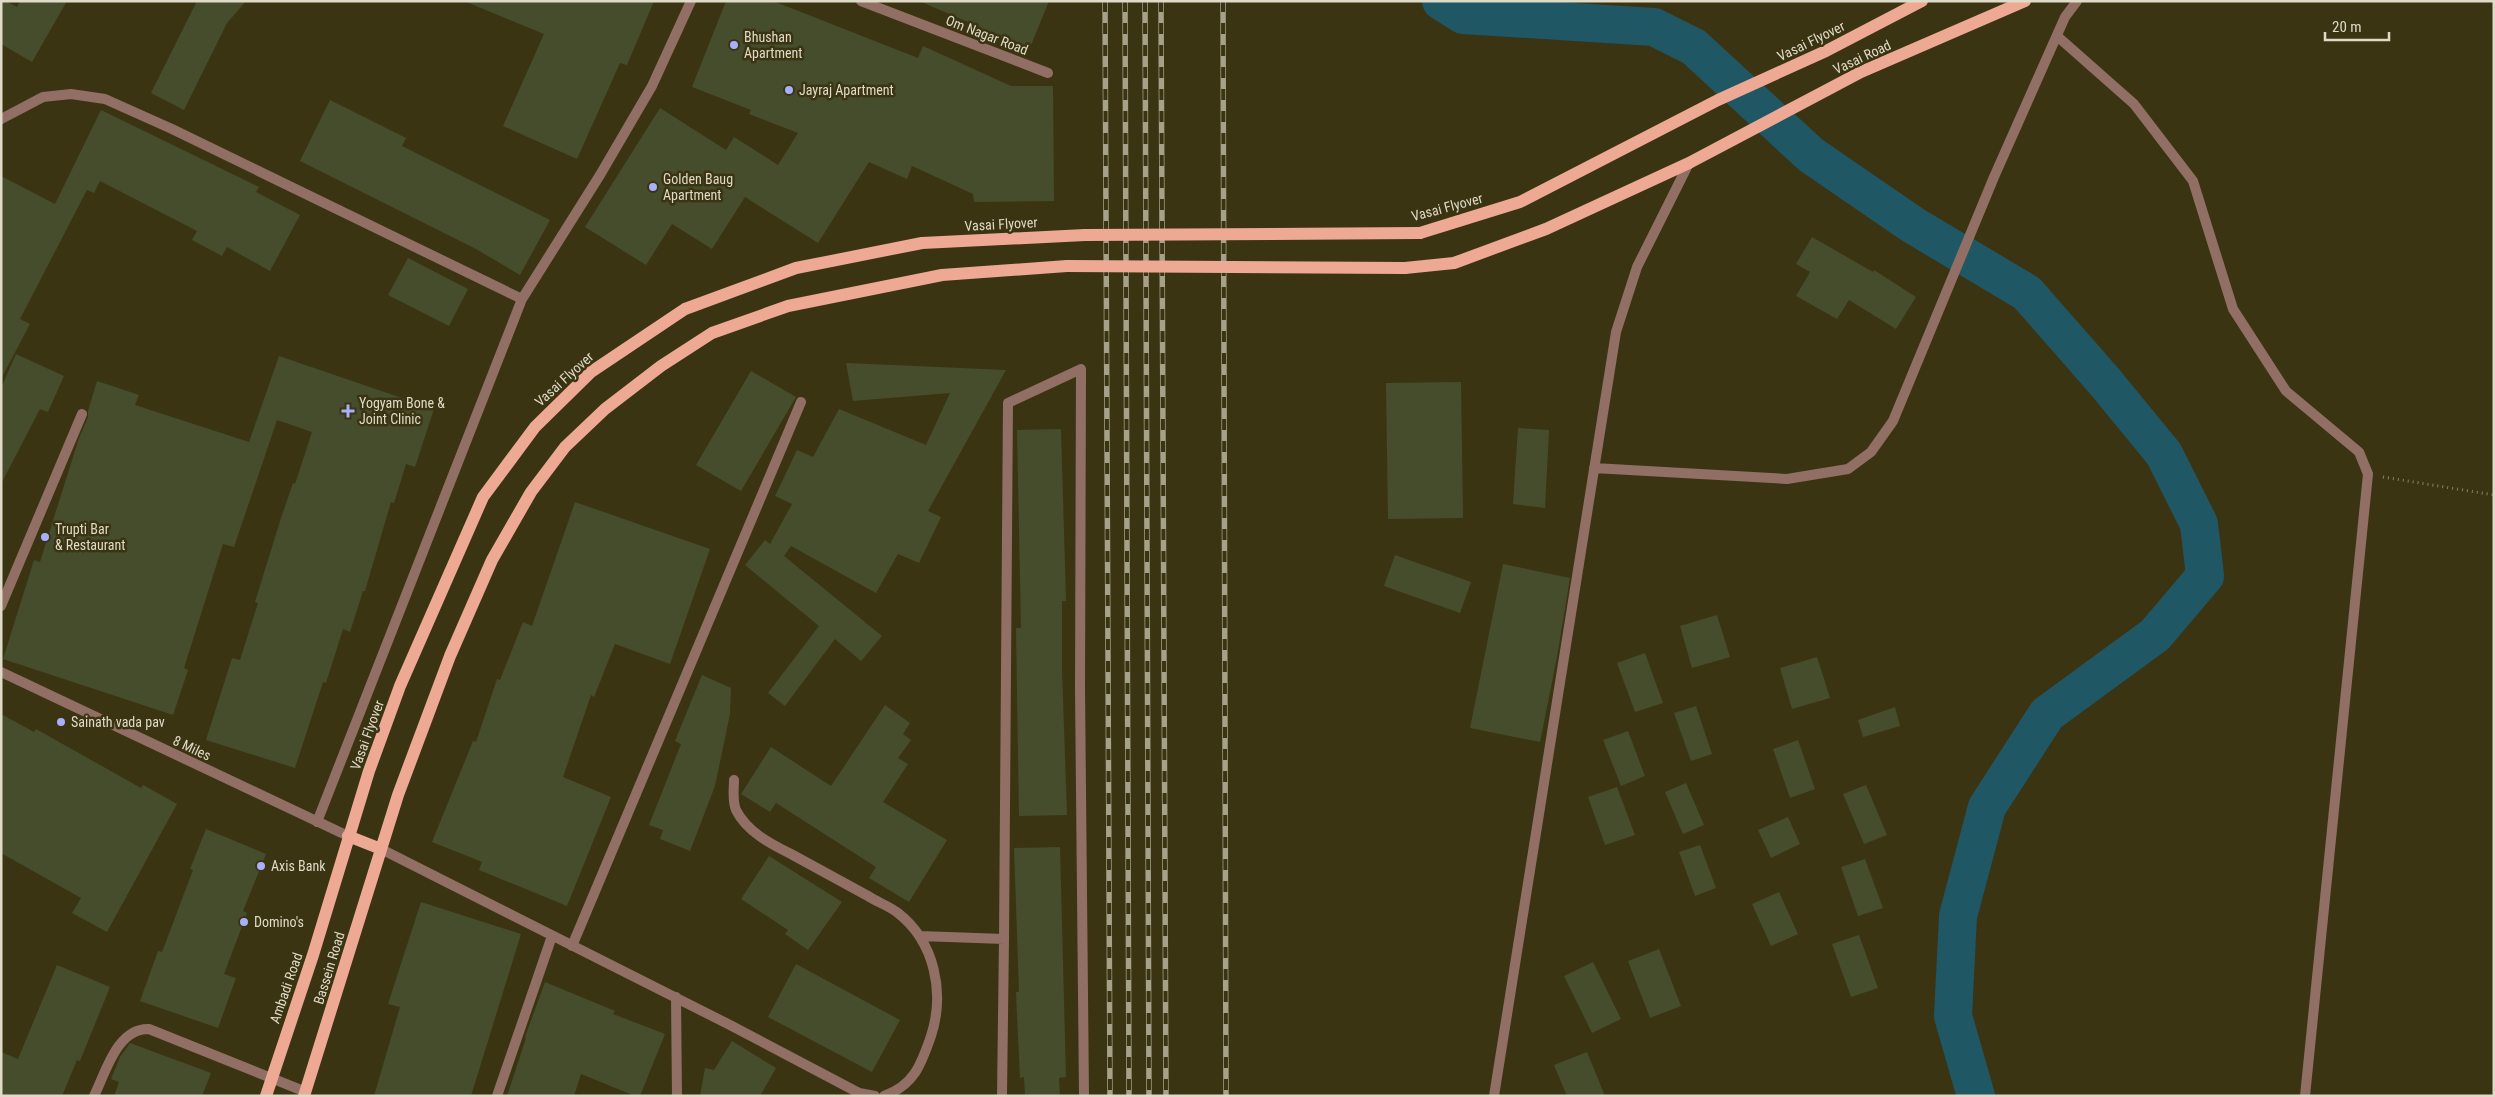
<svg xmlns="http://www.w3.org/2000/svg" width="2495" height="1097" viewBox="0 0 2495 1097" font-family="'Roboto Condensed',sans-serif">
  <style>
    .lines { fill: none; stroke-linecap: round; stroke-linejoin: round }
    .river { stroke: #205765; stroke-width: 38 }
    .building { fill: #464d2c }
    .path { stroke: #878166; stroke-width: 3; stroke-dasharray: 1 4; stroke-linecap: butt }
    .street { stroke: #916f65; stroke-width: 10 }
    .primary { stroke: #eda993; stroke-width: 12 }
    .rail-casing { stroke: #a6a189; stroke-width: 5.5 }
    .rail { stroke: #3b3412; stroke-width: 4; stroke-dasharray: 11; stroke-linecap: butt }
    .primary-bridge { stroke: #eda993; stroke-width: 12 }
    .poi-dot { fill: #a8b0fc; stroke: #3b3412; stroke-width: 2 }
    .labels { text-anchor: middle; stroke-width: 5; stroke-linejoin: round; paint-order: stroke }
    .street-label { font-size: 14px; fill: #dfdbc8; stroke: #3b3412 }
    .poi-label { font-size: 14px; fill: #dfdbc8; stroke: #3b3412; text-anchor: start }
  </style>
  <rect width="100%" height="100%" fill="#3b3412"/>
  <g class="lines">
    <path class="river" d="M1441,1L1463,15L1654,27L1694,47L1811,155L1913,225L2027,293L2105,382L2164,454L2199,524L2205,576L2155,635L2047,714L1987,807L1958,916L1953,1016L1976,1096"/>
  </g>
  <path class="building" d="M1,1H6L17,7L20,1H67L32,62L1,44Z
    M197,1H246L227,23L184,110L151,93Z
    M464,1H654L627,65L620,63L577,159L503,126L544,34Z
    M726,1H773L918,58L923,46L1011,86H1053L1054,201L974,202L973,194L912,166L907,179L869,162L818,243L745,197L712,249L672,224L646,265L585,227L660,108L726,150L734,137L778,165L798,133L749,114L751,110L692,87Z
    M919,1H1049L1029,50L974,28L975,25Z
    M330,100L406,138L402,146L550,220L520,275L476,249L300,161Z
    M101,110L259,187L256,192L300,215L270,271L227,247L222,256L192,240L197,231L100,181L94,193L87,190L20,319L30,324L1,379V176L55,204Z
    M1812,237L1873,272L1874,270L1916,297L1896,329L1849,300L1837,319L1796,296L1810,272L1796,264Z
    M408,258L468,289L449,326L388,295Z
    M16,354L64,376L48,412L40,409L1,484V388Z
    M279,356L434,409L415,467L406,464L394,503L391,502L365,591H363L350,632L343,629L326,683L323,682L295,768L206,740L232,658L240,660L258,603L255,602L280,521L293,483L295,484L312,432L277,420L234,547L223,544L184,668L188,670L173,715L3,659L34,560L40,562L79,438L88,417V411L97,381L139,395L135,405L249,442Z
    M846,363L1006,370L928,511L941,517L919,563L898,554L876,593L791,546L784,556L882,636L861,661L835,639L785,706L768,693L819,626L745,565L765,540L770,544L792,504L775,496L797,450L813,457L839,409L926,445L950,393L853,401Z
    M751,371L796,397L741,491L696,465Z
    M1461,382L1463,518L1388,519L1386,383Z
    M1518,428L1549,430L1545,508L1513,504Z
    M1061,429L1066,601H1062V670L1067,815L1019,816L1016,628H1021L1017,430Z
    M575,502L710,549L670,664L615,644L594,697L591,695L563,777L611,797L567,906L479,870L482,862L432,842L473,741L476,742L497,679L500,680L523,622L532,626Z
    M1395,555L1471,582L1460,613L1384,586Z
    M1503,564L1570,578L1557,657L1540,742L1470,728Z
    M1717,615L1730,657L1692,668L1680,626Z
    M1645,653L1663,703L1635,712L1617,663Z
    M1817,657L1830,698L1792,709L1780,668Z
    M702,675L731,688L730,714L715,786L690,851L660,839L663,830L649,825L681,744L675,741Z
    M885,705L910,723L903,734L911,740L898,758L908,764L883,802L947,840L909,902L869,878L876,867L776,803L770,812L741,794L771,747L831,786Z
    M1696,706L1712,754L1691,761L1674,713Z
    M1895,707L1900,726L1863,737L1858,720Z
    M1,714L34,732L36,729L141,788L143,785L177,804L107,932L72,913L81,898L1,853Z
    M1628,731L1645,776L1621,786L1603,740Z
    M1798,740L1815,789L1790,798L1773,749Z
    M1686,783L1704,825L1683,834L1665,792Z
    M1866,785L1887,835L1864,844L1843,794Z
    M1617,787L1635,835L1605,845L1588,797Z
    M1788,817L1800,844L1771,858L1758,830Z
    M206,829L266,854L243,911L247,913L224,974L236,978L218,1028L140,1001L158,951L162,952L193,870L190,869Z
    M1700,845L1716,888L1695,896L1679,852Z
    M1060,847L1066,1077L1059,1078L1060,1096H1025L1024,1077L1020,1078L1017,1015L1016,992H1019L1014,848Z
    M769,856L842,902L808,950L785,934L788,930L741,899Z
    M1865,859L1883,908L1858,916L1841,867Z
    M1779,892L1798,934L1771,946L1752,904Z
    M421,902L521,934L471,1096H374L400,1007L388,1004Z
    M1859,935L1878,988L1851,997L1832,944Z
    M1659,949L1681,1006L1650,1018L1628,961Z
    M1593,962L1621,1019L1592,1033L1564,976Z
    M796,964L900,1020L872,1072L768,1017Z
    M57,965L110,987L80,1061L77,1060L62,1096H1V1052L18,1059Z
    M545,982L615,1011L613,1014L665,1034L640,1096H635L581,1074L574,1096H507L526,1038L525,1037Z
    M732,1041L776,1068L760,1096H700L705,1068L714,1070Z
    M130,1043L211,1073L202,1096H114L119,1082L111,1079L120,1057Z
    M1587,1052L1605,1096H1567L1554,1065Z"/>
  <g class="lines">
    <path class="path" d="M2383,477L2494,495"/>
    <path class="street" d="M861,1L1048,73
      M2057,36L2134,104L2193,181L2233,309L2286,391L2359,452L2368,474L2305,1096
      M1,119L43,97L71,94L105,99L172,129L522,299
      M1594,468L1787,479L1848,469L1871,452L1893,421L1994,177L2065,17L2077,1
      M1,606L82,414
      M1,672L348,836
      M734,780C734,790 732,800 736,810C747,832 771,844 791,854C817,868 842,882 868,896C877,902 889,906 898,913C935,942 945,993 931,1036C921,1065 914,1085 884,1096
      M317,822L522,299L600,175L652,86L691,1
      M381,849L730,1025L859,1093L875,1096
      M920,936L1004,939L1008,403L1081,369L1080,689L1084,1096
      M572,946L801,402
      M676,997L677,1096
      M94,1096C106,1072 117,1028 149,1029L306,1092
      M497,1096L552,936
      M1002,1096L1004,939
      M1494,1096L1616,332L1637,267L1689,163"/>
    <path class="primary" d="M1420,233L1520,202L1718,100L1826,51L1922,1
      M1405,268L1454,263L1546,229L1689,163L1861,72L2025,1
      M348,836L381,849
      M266,1096L313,955L369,771L400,686L483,497L535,427L591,372L685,309L796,268L922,243L1085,235
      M304,1096L398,795L450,656L492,560L531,492L565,447L605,409L661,366L712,333L788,306L942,275L1067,266"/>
    <g class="rail-casing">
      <path id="rail" d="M1105,1L1110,1096
        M1125,1L1129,1096
        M1145,1L1149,1096
        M1161,1L1166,1096
        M1223,1L1226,1096"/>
    </g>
    <use href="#rail" class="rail"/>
    <path class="primary-bridge" d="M1085,235L1420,233
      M1067,266L1405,268"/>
  </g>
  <g class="poi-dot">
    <circle cx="734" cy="45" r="5"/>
    <circle cx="789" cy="90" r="5"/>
    <circle cx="653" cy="187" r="5"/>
    <path d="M345.5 403.5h5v5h5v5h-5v5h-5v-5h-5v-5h5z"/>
    <circle cx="45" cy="537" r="5"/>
    <circle cx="61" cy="722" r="5"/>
    <circle cx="261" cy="866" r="5"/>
    <circle cx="244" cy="922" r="5"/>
  </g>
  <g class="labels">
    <g class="street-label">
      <text transform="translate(987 35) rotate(21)" y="5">Om Nagar Road</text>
      <text transform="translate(1811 41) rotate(-26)" y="5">Vasai Flyover</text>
      <text transform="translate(1862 57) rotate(-25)" y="5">Vasai Road</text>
      <text transform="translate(1447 207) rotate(-15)" y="5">Vasai Flyover</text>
      <text transform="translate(1001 224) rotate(-3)" y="5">Vasai Flyover</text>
      <text transform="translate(564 379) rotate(-42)" y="5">Vasai Flyover</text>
      <text transform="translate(367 735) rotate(-70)" y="5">Vasai Flyover</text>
      <text transform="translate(192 748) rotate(25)" y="5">8 Miles</text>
      <text transform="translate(329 968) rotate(-73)" y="5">Bassein Road</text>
      <text transform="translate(286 988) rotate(-71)" y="5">Ambadi Road</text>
    </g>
    <g class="poi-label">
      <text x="744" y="42">Bhushan<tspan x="744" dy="16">Apartment</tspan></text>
      <text x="799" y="95">Jayraj Apartment</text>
      <text x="663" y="184">Golden Baug<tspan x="663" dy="16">Apartment</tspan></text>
      <text x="359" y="408">Yogyam Bone &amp;<tspan x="359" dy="16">Joint Clinic</tspan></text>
      <text x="55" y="534">Trupti Bar<tspan x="55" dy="16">&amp; Restaurant</tspan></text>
      <text x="71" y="727">Sainath vada pav</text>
      <text x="271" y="871">Axis Bank</text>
      <text x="254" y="927">Domino's</text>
    </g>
  </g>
  <rect width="2495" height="1097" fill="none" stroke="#dfdbc8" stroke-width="5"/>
  <path d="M2325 32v8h64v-8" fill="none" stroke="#dfdbc8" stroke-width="2.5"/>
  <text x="2332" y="32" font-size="15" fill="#dfdbc8" stroke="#3b3412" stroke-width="4" paint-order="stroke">20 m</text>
</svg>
